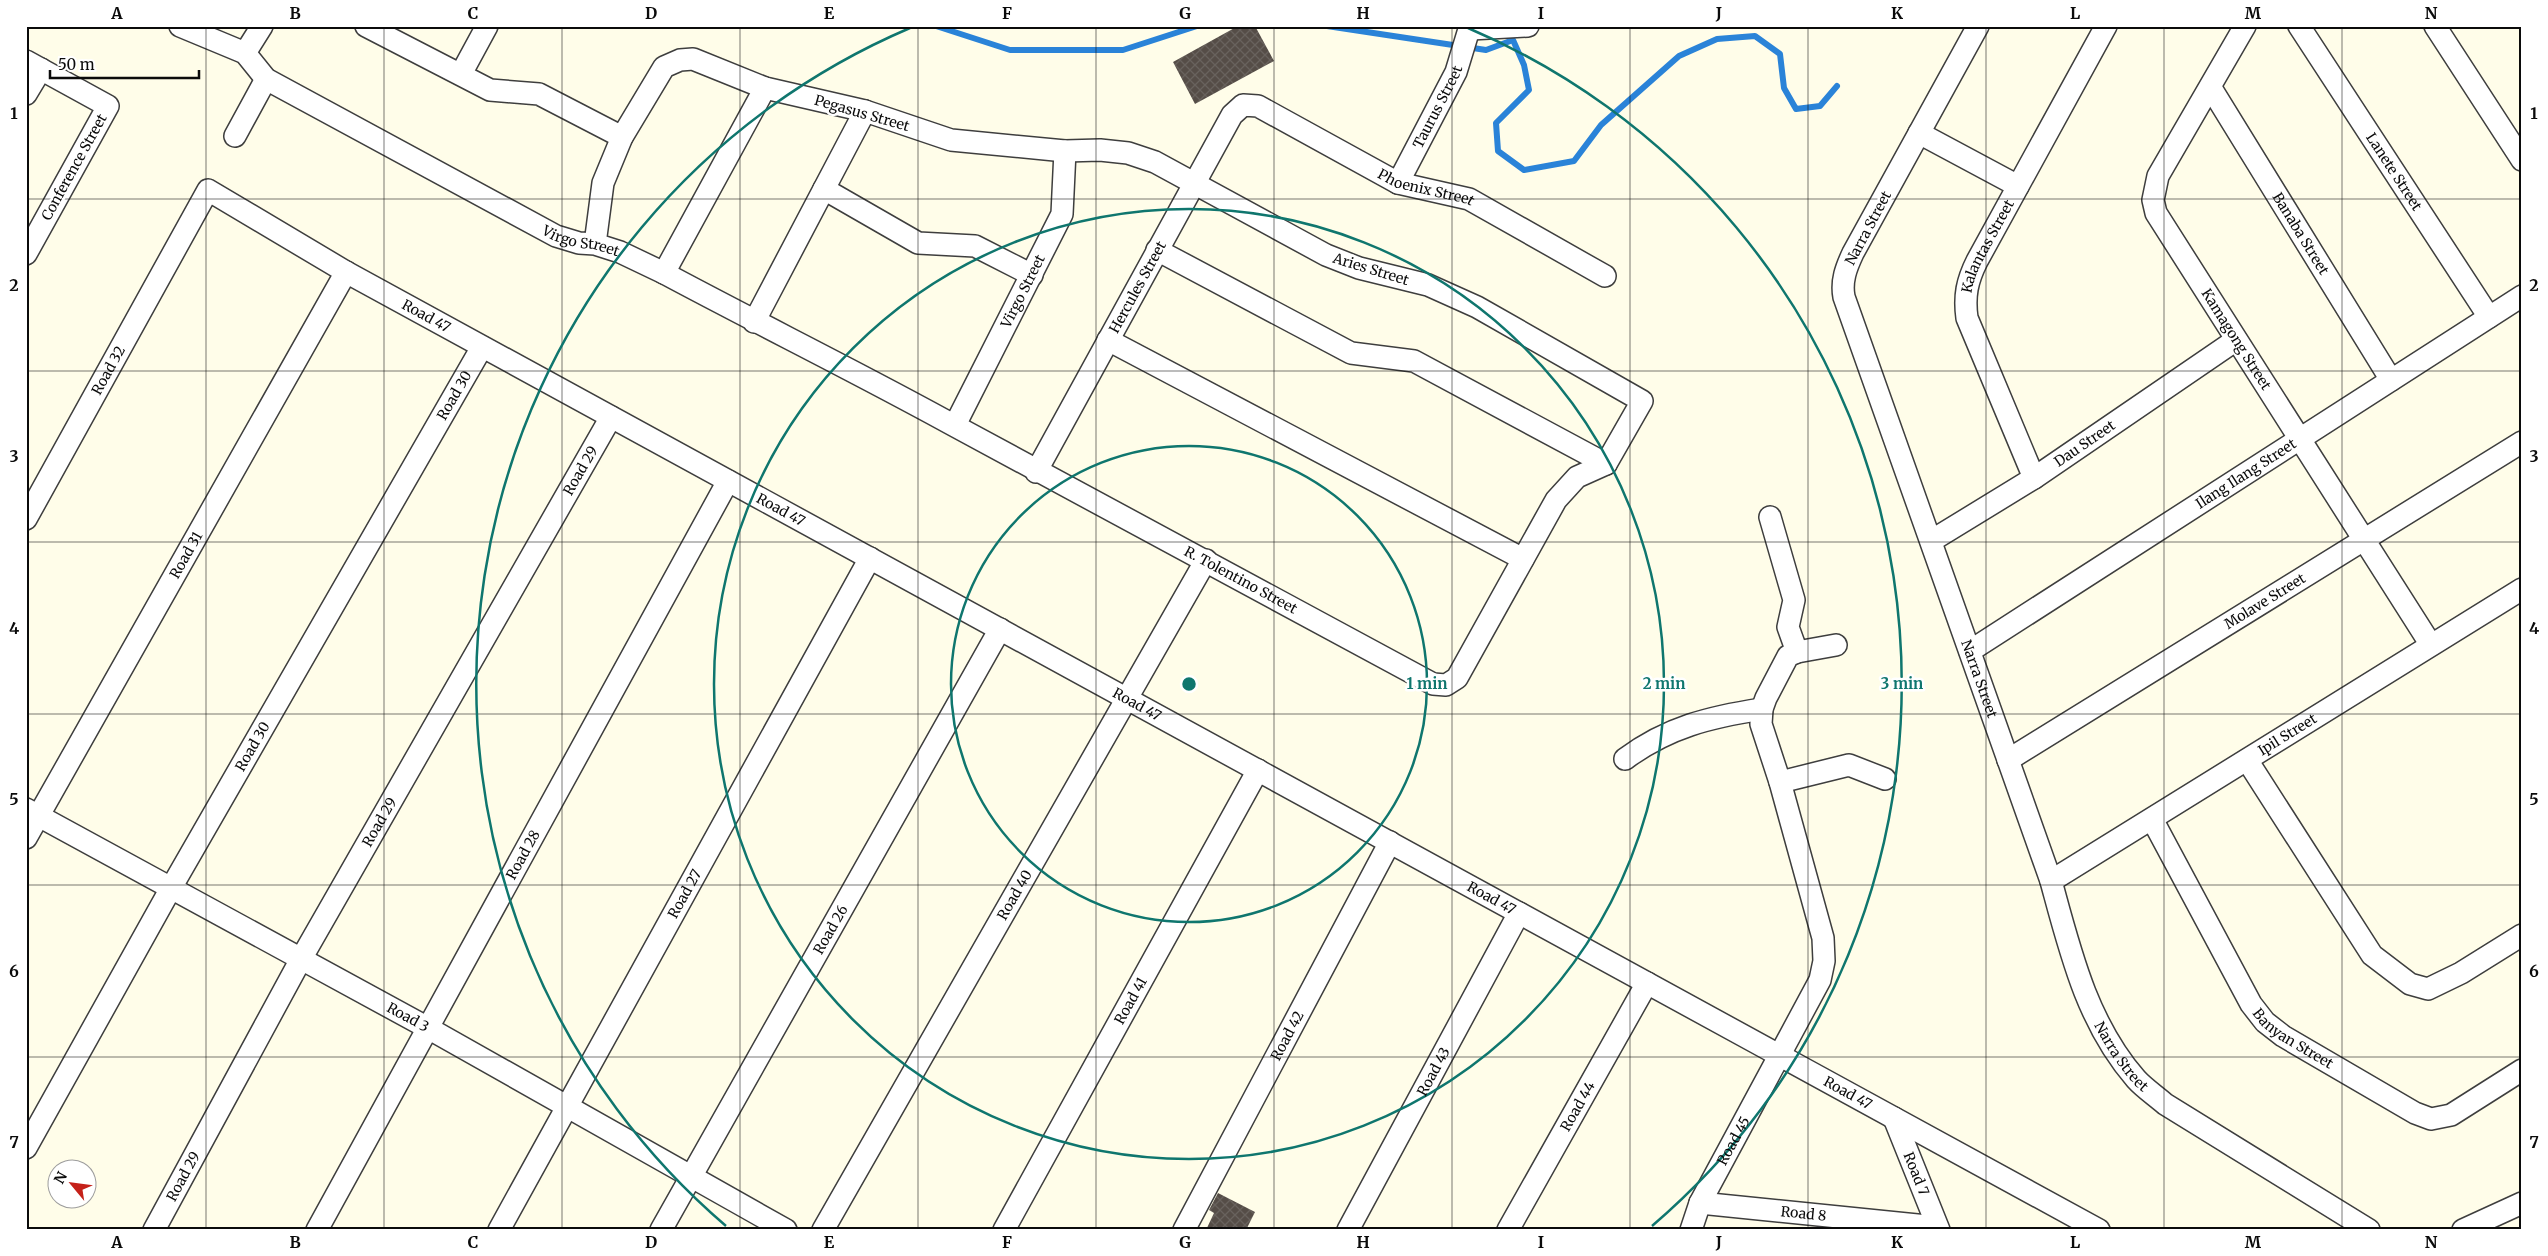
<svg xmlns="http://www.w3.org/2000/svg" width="2548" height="1256" viewBox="0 0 2548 1256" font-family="Merriweather,serif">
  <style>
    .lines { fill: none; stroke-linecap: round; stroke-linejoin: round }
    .stream { stroke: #2a83d8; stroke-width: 6 }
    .building { fill: url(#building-cross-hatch) }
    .minor-casing { stroke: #3e3e3e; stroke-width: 24 }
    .minor { stroke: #fff; stroke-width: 21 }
    .grid { fill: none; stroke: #0b0b0b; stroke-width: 1; stroke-opacity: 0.55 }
    .ring { fill: none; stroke: #0f766e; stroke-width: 2.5 }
    .labels { text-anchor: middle; stroke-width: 5; stroke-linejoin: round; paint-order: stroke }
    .street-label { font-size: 14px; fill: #0b0b0b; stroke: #fff }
    .centre { fill: #0f766e; stroke: #fff; stroke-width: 2.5 }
    .ring-label { font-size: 15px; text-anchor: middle; font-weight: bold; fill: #0f766e; stroke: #fff; stroke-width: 5; stroke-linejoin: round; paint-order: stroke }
    .neatline { fill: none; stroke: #0b0b0b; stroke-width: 2 }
    .grid-label { font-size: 16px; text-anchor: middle; font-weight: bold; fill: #0b0b0b }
  </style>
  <defs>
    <pattern id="building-cross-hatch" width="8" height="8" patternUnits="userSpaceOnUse" patternTransform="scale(1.25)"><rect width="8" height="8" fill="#554d47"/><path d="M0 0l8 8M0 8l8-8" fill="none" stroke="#68625d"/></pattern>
  </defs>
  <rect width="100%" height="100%" fill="#fffde9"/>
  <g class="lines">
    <path class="stream" d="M936,26L1010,50H1123L1197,26
      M1327,26L1486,50L1513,40L1524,65L1529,90L1496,123L1498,151L1524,170L1574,161L1601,125L1679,56L1717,39L1755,36L1780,54L1784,88L1796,109L1820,106L1837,86"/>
  </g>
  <path class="building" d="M1238,26H1255L1274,61L1195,104L1173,62Z
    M1218,1193L1255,1212L1246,1230H1206L1214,1213L1209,1210Z"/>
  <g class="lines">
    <g class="minor-casing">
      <g id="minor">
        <path id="s1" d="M180,26L245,53L266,79L556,236L579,243L595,244L620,252L664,273C761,325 859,373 955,426C1114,512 1274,597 1433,684L1446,685L1457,678L1556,500L1577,477L1606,464L1642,401L1477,307L1428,285L1359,268L1326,255L1155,162L1128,153L1100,150L1065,151L951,140L865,111L765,88L693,59L680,60L664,67L622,137L603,183L595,244"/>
        <path d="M366,26L490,90L539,94L622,137"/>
        <path id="s2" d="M1978,26L1853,253C1846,268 1841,281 1844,297L2051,881C2070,951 2087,1023 2136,1079C2144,1088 2156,1096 2165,1104L2369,1230"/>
        <path id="s3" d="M2245,26L2158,176L2153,200L2156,213L2431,645"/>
        <path id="s4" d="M2299,26L2489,317"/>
        <path d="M2435,26L2522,160"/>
        <path d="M1471,29L1528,26"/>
        <path d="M245,53L262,26"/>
        <path d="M26,61L108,106L26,254"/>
        <path d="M461,74L487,26"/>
        <path id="s5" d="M2211,88L2391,380"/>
        <path d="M26,94L41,69"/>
        <path d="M1919,133L2018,186"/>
        <path d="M235,136L266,79"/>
        <path id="s6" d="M1398,183L1456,72L1470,26"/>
        <path d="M824,189L918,243L975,246L1032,275"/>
        <path d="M1157,250L1351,353L1414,361L1606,464"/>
        <path d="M664,273L765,88"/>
        <path d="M754,322L865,111"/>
        <path d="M1108,340L1523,559"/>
        <path id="s7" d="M955,425L1062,214L1065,151"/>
        <path id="s8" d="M1036,472L1232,115L1243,105L1258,106L1398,183L1469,199L1605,276"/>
        <path id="s9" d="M2034,478L1967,318C1964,296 1967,281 1977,261L2106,26"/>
        <path d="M1770,517L1794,600L1788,627L1797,652"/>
        <path id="s10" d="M26,519L208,190L346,272L2099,1230"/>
        <path id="s11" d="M1931,541L2034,478L2236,340"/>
        <path id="s12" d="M1970,651L2522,296"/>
        <path d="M1625,759C1668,727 1710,717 1762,709"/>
        <path id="s13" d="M2008,760L2522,442"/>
        <path d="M2247,760L2372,955L2410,984L2428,989L2461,973L2522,935"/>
        <path d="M1780,782L1849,765L1885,779"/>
        <path id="s14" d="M26,809L428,1028L786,1230"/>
        <path id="s15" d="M2152,819L2251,1004L2265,1022L2283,1036L2415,1113L2431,1119L2451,1115L2522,1070"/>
        <path id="s16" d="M26,838L346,272"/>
        <path id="s17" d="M2051,881L2522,589"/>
        <path id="s18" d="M1894,1118L1939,1230"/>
        <path id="s19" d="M26,1148L171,888L482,347"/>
        <path id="s20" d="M1700,1203L1937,1227"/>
        <path id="s21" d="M154,1230L301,959L611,417"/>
        <path id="s22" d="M317,1230L728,481"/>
        <path id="s23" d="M499,1230L870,558"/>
        <path id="s24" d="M661,1230L1000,629"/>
        <path id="s25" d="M823,1230L1206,560"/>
        <path id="s26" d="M1004,1230L1258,770"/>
        <path id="s27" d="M1184,1230L1390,842"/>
        <path id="s28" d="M1348,1230L1519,913"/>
        <path id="s29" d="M1508,1230L1647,983"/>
        <path id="s30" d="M1691,1230L1700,1203L1820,980L1824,961L1823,938L1780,782L1761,724L1762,709L1766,698L1788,656L1797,652L1836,645"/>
        <path d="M2463,1230L2522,1203"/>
      </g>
    </g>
    <use href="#minor" class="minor"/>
  </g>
  <path class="grid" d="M206,26V1230M384,26V1230M562,26V1230M740,26V1230M918,26V1230M1096,26V1230M1274,26V1230M1452,26V1230M1630,26V1230M1808,26V1230M1986,26V1230M2164,26V1230M2342,26V1230M26,199H2522M26,371H2522M26,542H2522M26,714H2522M26,885H2522M26,1057H2522"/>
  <g class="ring">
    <circle cx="1189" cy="684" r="238"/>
    <circle cx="1189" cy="684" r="475"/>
    <path d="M726 1226A713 713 0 0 1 910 28M1468 28A713 713 0 0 1 1652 1226"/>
  </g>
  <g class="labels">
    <g class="street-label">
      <text dy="5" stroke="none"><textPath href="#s6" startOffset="86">Taurus Street</textPath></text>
      <text transform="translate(862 113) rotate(16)" y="5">Pegasus Street</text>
      <text transform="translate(74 167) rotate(-61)" y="5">Conference Street</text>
      <text dy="5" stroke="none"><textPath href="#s4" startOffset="174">Lanete Street</textPath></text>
      <text dy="5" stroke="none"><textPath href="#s8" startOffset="625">Phoenix Street</textPath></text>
      <text transform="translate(1868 228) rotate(-62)" y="5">Narra Street</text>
      <text dy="5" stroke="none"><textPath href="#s5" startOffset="171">Banaba Street</textPath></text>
      <text dy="5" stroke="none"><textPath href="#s1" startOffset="459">Virgo Street</textPath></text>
      <text dy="5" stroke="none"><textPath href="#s9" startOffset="250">Kalantas Street</textPath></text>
      <text transform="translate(1371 269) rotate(17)" y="5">Aries Street</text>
      <text dy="5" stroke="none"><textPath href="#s8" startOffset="211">Hercules Street</textPath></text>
      <text dy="5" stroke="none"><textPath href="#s7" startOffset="150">Virgo Street</textPath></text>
      <text dy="5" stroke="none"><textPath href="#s10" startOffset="628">Road 47</textPath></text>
      <text dy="5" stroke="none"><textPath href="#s3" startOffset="361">Kamagong Street</textPath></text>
      <text dy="5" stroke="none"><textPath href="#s10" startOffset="170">Road 32</textPath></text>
      <text dy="5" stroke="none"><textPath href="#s19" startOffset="866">Road 30</textPath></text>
      <text dy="5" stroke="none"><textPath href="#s11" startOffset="182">Dau Street</textPath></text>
      <text dy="5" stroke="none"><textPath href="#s21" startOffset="871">Road 29</textPath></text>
      <text dy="5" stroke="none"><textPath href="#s12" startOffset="328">Ilang Ilang Street</textPath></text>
      <text dy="5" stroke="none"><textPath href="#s10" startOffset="1032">Road 47</textPath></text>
      <text dy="5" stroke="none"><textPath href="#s16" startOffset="325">Road 31</textPath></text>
      <text dy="5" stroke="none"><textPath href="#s1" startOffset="1202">R. Tolentino Street</textPath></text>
      <text dy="5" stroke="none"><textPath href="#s13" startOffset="302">Molave Street</textPath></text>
      <text dy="5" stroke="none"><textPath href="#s2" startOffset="710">Narra Street</textPath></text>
      <text dy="5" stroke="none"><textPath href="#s10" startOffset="1438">Road 47</textPath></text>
      <text dy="5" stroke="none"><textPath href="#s17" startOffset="278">Ipil Street</textPath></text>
      <text dy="5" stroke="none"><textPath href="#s19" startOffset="461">Road 30</textPath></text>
      <text dy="5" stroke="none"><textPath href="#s21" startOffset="466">Road 29</textPath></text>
      <text dy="5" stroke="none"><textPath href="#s22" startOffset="428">Road 28</textPath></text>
      <text dy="5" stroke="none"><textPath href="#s23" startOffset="384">Road 27</textPath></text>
      <text dy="5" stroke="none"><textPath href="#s25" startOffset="386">Road 40</textPath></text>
      <text dy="5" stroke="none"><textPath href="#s10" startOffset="1842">Road 47</textPath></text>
      <text dy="5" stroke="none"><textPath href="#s24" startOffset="345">Road 26</textPath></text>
      <text dy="5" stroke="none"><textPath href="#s26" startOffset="262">Road 41</textPath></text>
      <text dy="5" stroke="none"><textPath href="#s14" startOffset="435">Road 3</textPath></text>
      <text dy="5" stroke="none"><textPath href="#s27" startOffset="220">Road 42</textPath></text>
      <text dy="5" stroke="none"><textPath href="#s15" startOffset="265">Banyan Street</textPath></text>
      <text dy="5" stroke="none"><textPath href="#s2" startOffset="1115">Narra Street</textPath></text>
      <text dy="5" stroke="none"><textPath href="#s28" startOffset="180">Road 43</textPath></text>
      <text dy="5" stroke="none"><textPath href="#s10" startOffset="2248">Road 47</textPath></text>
      <text dy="5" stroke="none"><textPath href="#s29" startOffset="142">Road 44</textPath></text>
      <text dy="5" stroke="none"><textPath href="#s30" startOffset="99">Road 45</textPath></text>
      <text dy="5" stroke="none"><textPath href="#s18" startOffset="60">Road 7</textPath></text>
      <text dy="5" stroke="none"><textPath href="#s21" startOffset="61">Road 29</textPath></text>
      <text dy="5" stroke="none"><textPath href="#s20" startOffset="104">Road 8</textPath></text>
    </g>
  </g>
  <circle cx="1189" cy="684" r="8" class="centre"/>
  <g class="ring-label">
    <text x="1427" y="689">1 min</text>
    <text x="1664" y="689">2 min</text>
    <text x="1902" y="689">3 min</text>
  </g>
  <rect width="2548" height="1256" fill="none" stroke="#ffffff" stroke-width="55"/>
  <g transform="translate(72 1184) rotate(299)"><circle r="24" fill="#ffffff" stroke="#9d9d9d"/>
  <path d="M0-4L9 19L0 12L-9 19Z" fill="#c52119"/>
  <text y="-8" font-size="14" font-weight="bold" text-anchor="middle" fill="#0b0b0b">N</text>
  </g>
  <path d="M50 70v8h149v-8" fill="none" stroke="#0b0b0b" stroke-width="2.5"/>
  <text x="58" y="70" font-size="15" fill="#0b0b0b" stroke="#ffffff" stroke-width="4" paint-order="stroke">50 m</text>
  <rect x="28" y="28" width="2492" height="1200" class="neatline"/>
  <g class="grid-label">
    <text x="117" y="19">A</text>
    <text x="295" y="19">B</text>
    <text x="473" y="19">C</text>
    <text x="651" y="19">D</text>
    <text x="829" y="19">E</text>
    <text x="1007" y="19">F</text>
    <text x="1185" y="19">G</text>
    <text x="1363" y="19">H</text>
    <text x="1541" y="19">I</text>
    <text x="1719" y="19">J</text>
    <text x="1897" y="19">K</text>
    <text x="2075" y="19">L</text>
    <text x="2253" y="19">M</text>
    <text x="2431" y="19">N</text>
    <text x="14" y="119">1</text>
    <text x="2534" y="119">1</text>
    <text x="14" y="291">2</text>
    <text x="2534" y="291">2</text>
    <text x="14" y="462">3</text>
    <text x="2534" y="462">3</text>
    <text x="14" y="634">4</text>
    <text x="2534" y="634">4</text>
    <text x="14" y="805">5</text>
    <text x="2534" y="805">5</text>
    <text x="14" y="977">6</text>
    <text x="2534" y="977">6</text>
    <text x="14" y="1148">7</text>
    <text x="2534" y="1148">7</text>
    <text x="117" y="1248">A</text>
    <text x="295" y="1248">B</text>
    <text x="473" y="1248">C</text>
    <text x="651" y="1248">D</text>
    <text x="829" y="1248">E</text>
    <text x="1007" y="1248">F</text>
    <text x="1185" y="1248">G</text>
    <text x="1363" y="1248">H</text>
    <text x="1541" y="1248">I</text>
    <text x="1719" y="1248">J</text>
    <text x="1897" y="1248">K</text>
    <text x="2075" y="1248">L</text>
    <text x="2253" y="1248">M</text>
    <text x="2431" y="1248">N</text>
  </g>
</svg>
